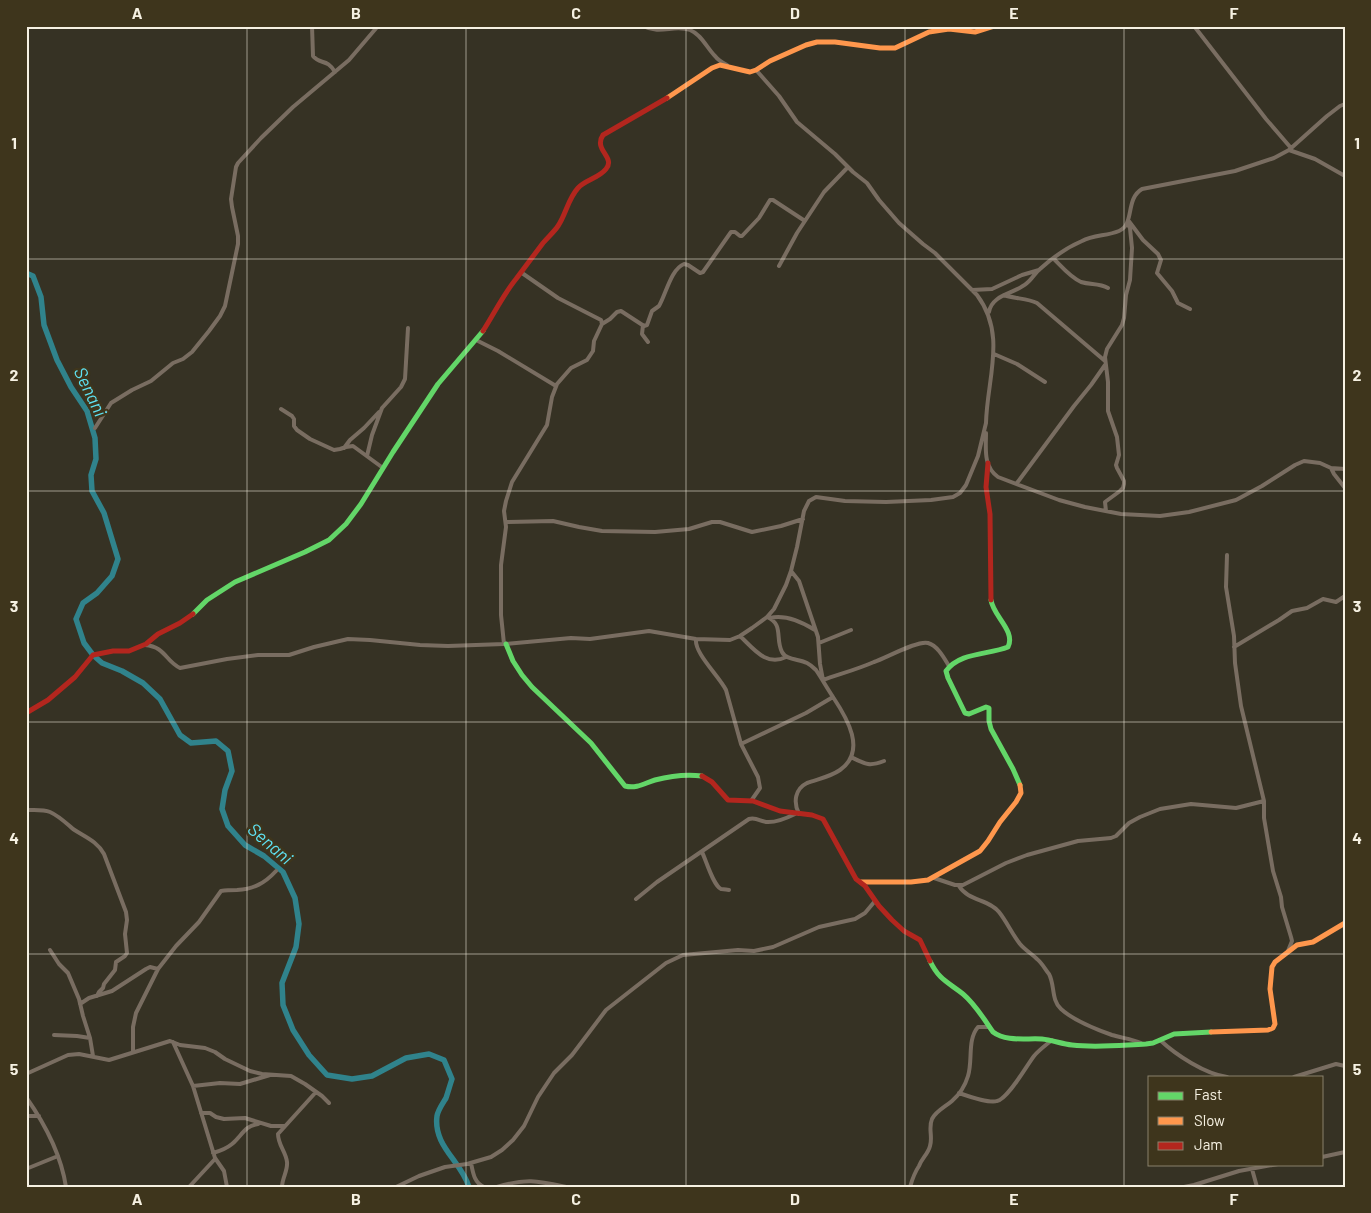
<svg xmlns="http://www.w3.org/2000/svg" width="1371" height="1213" viewBox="0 0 1371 1213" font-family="Barlow,sans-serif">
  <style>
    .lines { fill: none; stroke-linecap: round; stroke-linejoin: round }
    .river { stroke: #30838c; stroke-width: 5.5 }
    .street { stroke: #796d61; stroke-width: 4 }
    .fast { stroke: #63d668; stroke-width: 5 }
    .slow { stroke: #ff974d; stroke-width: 5 }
    .jam { stroke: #b3261e; stroke-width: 5 }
    .grid { fill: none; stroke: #f6f1e2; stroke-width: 1; stroke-opacity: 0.55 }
    .labels { text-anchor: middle; stroke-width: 5; stroke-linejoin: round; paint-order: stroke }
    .water-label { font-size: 18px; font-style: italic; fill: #5ee1f2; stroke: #3e351c }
    .neatline { fill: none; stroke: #f6f1e2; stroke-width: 2 }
    .grid-label { font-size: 16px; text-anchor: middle; font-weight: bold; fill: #f6f1e2 }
  </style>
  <rect width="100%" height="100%" fill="#363224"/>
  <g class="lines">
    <path class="river" d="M26,273L33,276L41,297L44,325L57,360L71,387L87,411L95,438L96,459L91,475L92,491L104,513L118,559L112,576L97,593L83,603L76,619L84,643L93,655L102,663L122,671L143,683L160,699L180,735L191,743L216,741L228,751L232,771L225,790L222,809L228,826L245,845L264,856L283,872L295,898L299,924L296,947L282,983L283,1005L293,1030L309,1055L327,1075L352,1079L372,1076L406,1058L429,1054L444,1060L452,1079C450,1085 448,1092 446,1098C443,1103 438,1110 437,1116C433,1146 461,1161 469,1187"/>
    <path class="street" d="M312,26L313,56C320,65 327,58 335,72
      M643,26C661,35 674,24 690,30C701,34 707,48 715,56C718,60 723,63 727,65
      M1194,26L1266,119L1291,148
      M1344,26L1345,30
      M756,70L779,96L797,122L835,154L853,172L867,183L879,200L899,223L923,244L935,253L977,295C1007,335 987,378 986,423
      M1289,150L1315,159L1345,176
      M1128,220L1143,240L1158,254L1161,260L1157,273L1172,291L1178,303L1190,309
      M1054,259C1062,267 1070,277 1081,282C1091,285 1099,283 1108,288
      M779,266L797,233L824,192L848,167
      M972,290L992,289L1022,275L1039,270
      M1004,295C1015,299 1027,298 1037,303L1105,361
      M989,312C992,294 1015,294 1027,283C1032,279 1035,273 1040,269C1051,259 1068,247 1082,241C1093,235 1107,236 1119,231C1135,224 1125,199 1142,189L1235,171L1274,158L1289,150L1327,116L1340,106L1345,104
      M602,324L610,319L617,312L621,311L644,326L647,325L652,311L659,306C666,294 671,269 684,264L688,265L700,273L703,272L731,232H735L740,236H742L759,218L770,200H773L805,221
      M643,325L642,334L648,342
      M476,340L498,351L556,386
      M994,354L1017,364L1045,382
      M281,409L292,416L294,419V426L297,430L310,439L334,450L340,449L346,447L353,446L383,468
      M95,428L111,403L132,390L151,381L173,363L183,359L192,352L209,331L220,316L225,306L238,244V236L232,207L231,199L236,167L238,163L261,138L293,107L349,60L378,26
      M986,433C986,449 983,466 998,477L1059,500L1085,507L1121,514L1160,516L1189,512L1236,500L1262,486L1295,465L1304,461L1320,463L1331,468L1345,469
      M344,448L350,440L364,428L379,412
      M367,456L372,435L382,408L401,387L405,379L408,328
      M1331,468L1334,474L1345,488
      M1017,483L1074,406L1091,385L1105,365
      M1106,511L1105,502L1120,491L1123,488L1124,484V481L1117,468L1116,465L1119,455L1117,437L1108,411V382L1105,357L1107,349L1122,325L1124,318L1126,295L1130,280L1132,248L1130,228L1127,223
      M506,522L553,521L579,527L602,531L655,532L689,529L712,522H720L752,532L781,526L803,519
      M1227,555L1226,587L1234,636L1235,663L1241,706L1264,801V818L1273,871L1281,897L1282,907L1291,937L1292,941L1288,951
      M791,571L799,581L818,637L820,664L823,680C840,674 858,669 874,662C886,658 918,640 928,643C938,646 944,658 949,666
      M767,617C784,624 775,639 782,652C786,660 799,659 807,663C811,665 813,667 816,670C822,679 827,688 833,697C847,718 867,751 840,770C830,777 818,779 807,783C795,789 793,802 799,814
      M770,618C786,614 802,622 815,630
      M740,636C753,648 766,667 786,657
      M696,639C694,653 719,676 726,690L741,744L758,777L760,788L751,801
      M819,643L851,630
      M504,644L501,615V565L506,527L504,511L506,501L512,482L547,425L552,397L557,384L571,368L587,360L593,351L594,341L602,324L601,320L558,298L522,273
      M145,645C166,647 165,661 180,668L227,659L258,655H289L314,647L348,639L370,640L420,645L448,646L504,644L571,638L590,639L649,631L696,639L730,640L740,636L752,628L767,617L774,609L786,585L791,571L797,547L804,511L809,501L816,497L845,501L886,502L931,500L953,497L960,493L966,485L978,456L986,423
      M1234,647L1279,620L1292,611L1307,608L1323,599L1336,602L1345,596
      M741,744L806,713L833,697
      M851,757C865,764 869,767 884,761
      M26,810C34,810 43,809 50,812C59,816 66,823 73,829C85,837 97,841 104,854L126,912L127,920L125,934L127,953L125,956L116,962L115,970L104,984L103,988L99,992L97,996
      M702,852C706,860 713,885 721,889C722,889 729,890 729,890
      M934,878L955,885H963L1006,863L1027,855L1078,841L1111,838L1116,836L1129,823L1140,817L1160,809L1191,804L1236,808L1264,801
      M959,886C968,901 989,899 999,912C1007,922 1012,934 1020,944C1025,950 1032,954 1037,959C1042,963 1045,969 1049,974C1055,985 1051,1000 1061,1009C1074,1021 1095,1029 1112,1035C1122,1038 1132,1039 1141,1043
      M636,899L657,882L749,819C756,817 760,821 766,822C776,823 787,818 795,814
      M50,950L59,964L68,973L79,999L83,1016L90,1038L93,1056
      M80,1004L89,998L112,991L146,969L150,967L158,969
      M54,1035L77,1036L90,1038
      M1160,1040C1176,1055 1205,1074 1227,1077
      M173,1042L193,1086L215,1158L224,1171L227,1187
      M133,1052V1027L136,1013L158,969L176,946L199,922L221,891C227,890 232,890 237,890C254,889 265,883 276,871
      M26,1074L68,1055L79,1054L109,1060L170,1041L180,1045L205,1048L215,1052L225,1059L250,1071L262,1074L291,1076L305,1084L322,1096L329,1103
      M1294,1077L1336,1064L1345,1066
      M193,1086L220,1083L240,1084L270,1075
      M959,1093C968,1096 989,1104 997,1101C1008,1099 1027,1065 1034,1056C1039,1050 1046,1045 1052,1040
      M26,1097C45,1124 61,1154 66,1187
      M201,1113H210L216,1117L224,1119L245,1118L271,1126H284
      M26,1116H39
      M213,1153C220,1151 226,1149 232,1144C242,1136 244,1126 258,1124
      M1322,1157L1345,1152
      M471,1163C473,1172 474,1183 484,1187
      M26,1169L58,1156
      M1252,1169L1257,1187
      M189,1187L215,1159
      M282,1187C282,1178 288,1171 287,1162C286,1152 278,1145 278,1134L316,1092
      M396,1187L419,1176L445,1167L467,1164L491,1157L502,1150L513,1140L524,1126L538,1097L554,1073L572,1055L606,1010L666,963L683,955L738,950L754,951L773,947L819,927L855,919L865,913L875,901
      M497,1187C526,1178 538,1181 566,1187
      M910,1187C912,1180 915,1172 919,1166C922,1158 928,1154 930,1146C933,1137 928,1128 932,1119C936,1111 945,1107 952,1101C960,1094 965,1086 968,1076C973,1060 967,1040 978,1027H989
      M1184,1187L1194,1185L1239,1171L1278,1164"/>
    <path class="fast" d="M991,600C993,616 1016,631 1008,647C988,655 960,652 946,671L948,678L965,713L969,714L986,707L989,708V721L991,729L1013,769L1020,785
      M193,614L207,600L235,582L305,552L329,540L346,524L361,504L393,452L438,384L483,331
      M506,644L513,661L522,675L532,687L591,743L625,786C637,789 645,783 655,780C670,776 687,774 702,776
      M930,961C939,980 948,982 963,994C975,1004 984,1019 993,1032C1006,1042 1026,1038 1042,1039C1052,1040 1062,1044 1072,1045C1097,1048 1122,1045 1146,1044L1153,1043L1174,1034L1211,1032"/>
    <path class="slow" d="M667,98L712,68L720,65L750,72L756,70L770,61L806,45L817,42H835L880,48H895L929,32L949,29L975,32L994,26
      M861,882H911L928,880L980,851L988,841L1000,822L1016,802L1021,793L1020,785
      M1211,1032L1268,1030L1273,1028L1275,1024L1270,989L1272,967L1275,962L1297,945L1313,942L1345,923"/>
    <path class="jam" d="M483,331C494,314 503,295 516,279C525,267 534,255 543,243C548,237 554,232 558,226C566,214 568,199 578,188C585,180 599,178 606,169C616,157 593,150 603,135L667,98
      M988,463L986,487L990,514L991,600
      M26,713L48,700L75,677L93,655L113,651H129L146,644L158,634L180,623L193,614
      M702,776L712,782L728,800L753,801L780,811L812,815L823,819L856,879L865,886L879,906L892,920L904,931L920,940L930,961"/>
  </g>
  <path class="grid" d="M247,26V1187M466,26V1187M686,26V1187M905,26V1187M1124,26V1187M26,259H1345M26,491H1345M26,722H1345M26,954H1345"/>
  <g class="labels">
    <g class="water-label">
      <text transform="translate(90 392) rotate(64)" y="6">Senani</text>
      <text transform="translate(270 844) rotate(41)" y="6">Senani</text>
    </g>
  </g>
  <rect width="1371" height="1213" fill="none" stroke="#3e351c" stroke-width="55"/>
  <rect x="1148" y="1076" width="175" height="90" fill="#3e351c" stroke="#88806b"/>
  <rect x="1158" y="1092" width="25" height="8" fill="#63d668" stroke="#88806b"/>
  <text x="1194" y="1100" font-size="15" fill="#f6f1e2">Fast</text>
  <rect x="1158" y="1117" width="25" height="8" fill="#ff974d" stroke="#88806b"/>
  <text x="1194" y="1126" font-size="15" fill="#f6f1e2">Slow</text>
  <rect x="1158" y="1142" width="25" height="8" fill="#b3261e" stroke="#88806b"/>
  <text x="1194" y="1150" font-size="15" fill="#f6f1e2">Jam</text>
  <rect x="28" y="28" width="1316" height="1158" class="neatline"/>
  <g class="grid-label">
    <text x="137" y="19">A</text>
    <text x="356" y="19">B</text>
    <text x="576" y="19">C</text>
    <text x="795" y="19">D</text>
    <text x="1014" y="19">E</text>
    <text x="1234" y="19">F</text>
    <text x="14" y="149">1</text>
    <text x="1357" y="149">1</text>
    <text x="14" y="381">2</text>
    <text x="1357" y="381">2</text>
    <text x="14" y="612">3</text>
    <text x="1357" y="612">3</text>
    <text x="14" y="844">4</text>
    <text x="1357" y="844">4</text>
    <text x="14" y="1075">5</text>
    <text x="1357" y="1075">5</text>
    <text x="137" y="1205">A</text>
    <text x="356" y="1205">B</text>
    <text x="576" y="1205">C</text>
    <text x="795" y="1205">D</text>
    <text x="1014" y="1205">E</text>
    <text x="1234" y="1205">F</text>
  </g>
</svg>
